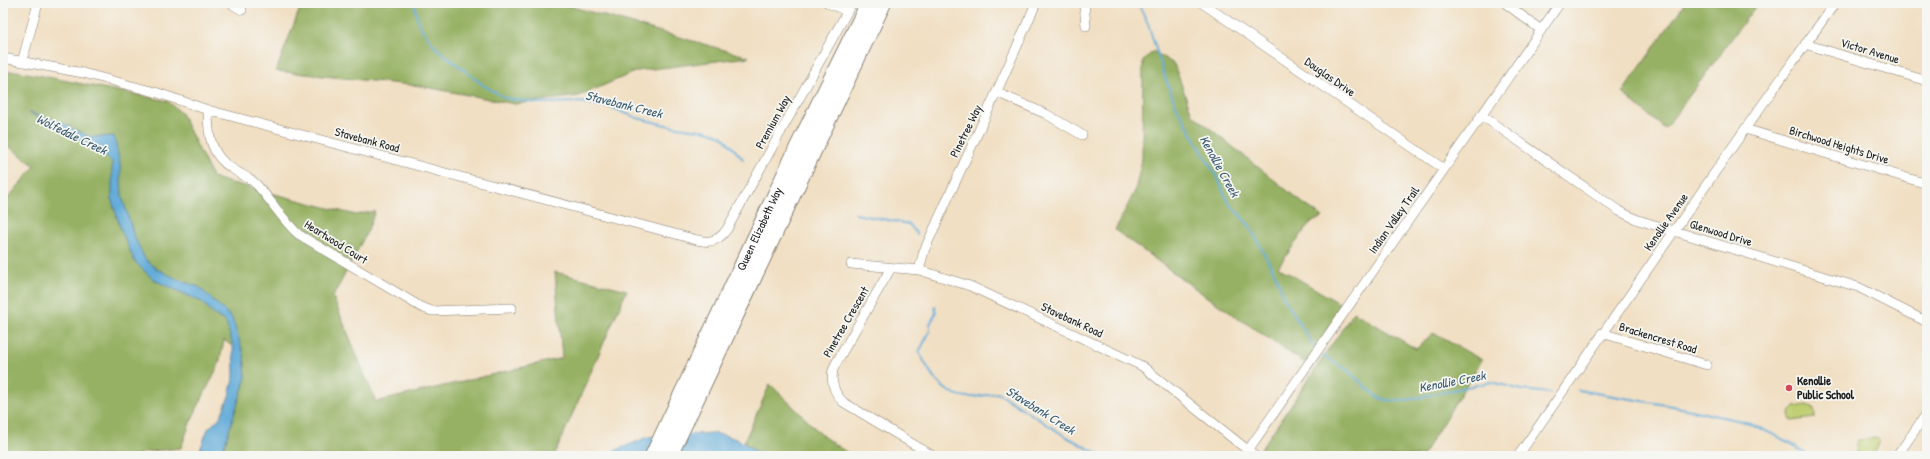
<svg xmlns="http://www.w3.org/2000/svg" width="1930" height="459" viewBox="0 0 1930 459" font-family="'Patrick Hand',sans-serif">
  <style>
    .green { fill: #bece71; stroke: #6d7546 }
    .forest { fill: #96b163; stroke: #596640 }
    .water { fill: #60aad8; stroke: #3e637a }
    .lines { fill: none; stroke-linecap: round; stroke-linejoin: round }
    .stream { stroke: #60aad8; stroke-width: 2 }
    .minor-casing { stroke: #867e70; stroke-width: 10 }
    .motorway-casing { stroke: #867e70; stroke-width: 18 }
    .minor { stroke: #fff; stroke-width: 9 }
    .motorway { stroke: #fff; stroke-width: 16 }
    .poi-dot { fill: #d1495b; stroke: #f6f6f2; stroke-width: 1.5 }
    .labels { text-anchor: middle; stroke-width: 3.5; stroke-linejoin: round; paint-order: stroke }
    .street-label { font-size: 12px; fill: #1c1c1c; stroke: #f6f6f2 }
    .poi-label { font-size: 12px; font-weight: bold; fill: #1c1c1c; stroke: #f6f6f2; text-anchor: start }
    .water-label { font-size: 13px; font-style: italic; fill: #3b5c71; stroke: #f6f6f2 }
  </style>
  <rect width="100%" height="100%" fill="#f6f6f2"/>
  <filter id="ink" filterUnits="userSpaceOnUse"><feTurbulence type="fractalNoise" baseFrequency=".025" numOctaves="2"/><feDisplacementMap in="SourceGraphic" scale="8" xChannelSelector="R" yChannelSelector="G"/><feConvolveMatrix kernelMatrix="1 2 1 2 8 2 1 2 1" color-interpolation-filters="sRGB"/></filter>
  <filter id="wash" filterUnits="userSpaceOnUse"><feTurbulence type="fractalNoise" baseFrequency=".012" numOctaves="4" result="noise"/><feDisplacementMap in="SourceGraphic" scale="16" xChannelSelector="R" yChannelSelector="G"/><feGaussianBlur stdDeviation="0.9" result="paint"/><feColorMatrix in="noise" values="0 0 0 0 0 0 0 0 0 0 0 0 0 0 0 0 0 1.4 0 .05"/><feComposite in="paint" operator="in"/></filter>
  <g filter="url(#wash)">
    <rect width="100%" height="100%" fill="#f1dfc3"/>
    <path class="green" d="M1806,405L1813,407L1815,414L1814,418L1791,421L1789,413L1795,407Z
      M1876,438L1880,442L1873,456H1857L1856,450L1858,440Z"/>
    <path class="forest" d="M302,3H559L749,57L637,71L579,96L515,104L420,86L276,71Z
      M1685,3H1758L1665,129L1622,93Z
      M1153,51L1174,64L1192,114L1304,204L1323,217L1310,223L1278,267L1344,306L1305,363L1207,297L1115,230L1135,191L1142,159L1143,61Z
      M17,71L168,101L181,113L213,178L356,215L375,211L368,230L333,297L376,402L562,358L555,272L627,290L554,456H221L246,377L244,355L224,340L219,364L190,423L181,448L145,452L136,456H3V204L35,166L3,142V72Z
      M1354,312L1416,349L1433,333L1482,360L1422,456H1265L1259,452Z
      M770,384L824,437L852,456H761L744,442Z"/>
    <path class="water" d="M28,112L63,123L90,137L114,136L120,164L122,196L134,236L145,259L157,269L179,280L199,287L232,318L244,355L246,377L221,456L198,455L208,429L221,416L229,396L234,375L233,346L226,322L213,314L202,302L154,280L135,262L121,230L112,201V162L99,151Z
      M711,433C734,436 744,441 761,456H602L648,437Z"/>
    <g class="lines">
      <path class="stream" d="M414,3L419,25L435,47L483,85L505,98L536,103L581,102L613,108L637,118L670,126L707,131L722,136L743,159
        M1138,3L1148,24L1165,77L1177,108L1219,181L1228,202L1249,225L1278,280L1284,298L1315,348
        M855,214L909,224L917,234
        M935,306L936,313L930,324V331L919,352C930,373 941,395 967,397C977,398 989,394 998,393L1065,436L1102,456
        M1323,356L1346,369L1376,396L1385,400L1402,401L1491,382L1522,390L1550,393
        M1578,390L1672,406L1750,423L1792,444L1808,456"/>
    </g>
  </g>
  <g filter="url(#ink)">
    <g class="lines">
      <g class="minor-casing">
        <path id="minor" d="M230,3L242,10
          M828,3L847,11
          M1084,3L1086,26
          M1202,3L1444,169
          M1505,3L1541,30
          M1805,44L1927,81
          M3,58L83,73L155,92L208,110L679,235C698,240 714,249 727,229L852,3
          M22,62L38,3
          M998,93L1046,114L1082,135
          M208,110C208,134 210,156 233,169C240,174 250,178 256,184C271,200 282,219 298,234L421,307L432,311L512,308
          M1481,115L1619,211L1638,220L1858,287L1927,322
          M1745,129L1927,184
          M851,264L919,270L970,286L1142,366L1255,456
          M891,268L835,365C829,377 833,392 843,402L933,456
          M919,270L924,251C961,168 1000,87 1036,3
          M1602,333L1707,365
          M1244,456L1560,3
          M1518,456L1745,129L1835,3
          M1897,456L1927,413"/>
      </g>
      <g class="motorway-casing">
        <g id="motorway">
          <path id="s1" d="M653,456L798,147L869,3"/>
          <path d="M669,456L883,3"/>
        </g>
      </g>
      <use href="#minor" class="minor"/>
      <use href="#motorway" class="motorway"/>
    </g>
  </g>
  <circle class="poi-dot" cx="1789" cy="388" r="4"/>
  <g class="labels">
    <g class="street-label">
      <text transform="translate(1870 51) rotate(17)" y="4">Victor Avenue</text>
      <text transform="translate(1330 77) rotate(35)" y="4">Douglas Drive</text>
      <text transform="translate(773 122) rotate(-61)" y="4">Premium Way</text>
      <text transform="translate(966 131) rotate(-64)" y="4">Pinetree Way</text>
      <text transform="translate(367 140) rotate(15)" y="4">Stavebank Road</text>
      <text transform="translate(1839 145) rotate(17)" y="4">Birchwood Heights Drive</text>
      <text transform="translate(1394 220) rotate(-55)" y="4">Indian Valley Trail</text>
      <text transform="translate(1666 222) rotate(-55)" y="4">Kenollie Avenue</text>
      <text dy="4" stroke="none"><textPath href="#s1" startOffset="251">Queen Elizabeth Way</textPath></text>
      <text transform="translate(1721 233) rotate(17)" y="4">Glenwood Drive</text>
      <text transform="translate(336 242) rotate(32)" y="4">Heartwood Court</text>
      <text transform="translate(1072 320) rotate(25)" y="4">Stavebank Road</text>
      <text transform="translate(846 322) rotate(-60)" y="4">Pinetree Crescent</text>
      <text transform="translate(1658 338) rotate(17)" y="4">Brackencrest Road</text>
    </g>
    <g class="poi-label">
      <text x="1797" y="385">Kenollie<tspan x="1797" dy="14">Public School</tspan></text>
    </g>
    <g class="water-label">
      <text transform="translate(624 104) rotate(14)" y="5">Stavebank Creek</text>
      <text transform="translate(72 134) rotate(26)" y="5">Wolfedale Creek</text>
      <text transform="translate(1220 166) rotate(61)" y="5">Kenollie Creek</text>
      <text transform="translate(1452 381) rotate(-11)" y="5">Kenollie Creek</text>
      <text transform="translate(1041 410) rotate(32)" y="5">Stavebank Creek</text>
    </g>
  </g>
  <rect width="1930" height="459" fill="none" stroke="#f6f6f2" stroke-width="16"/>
</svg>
